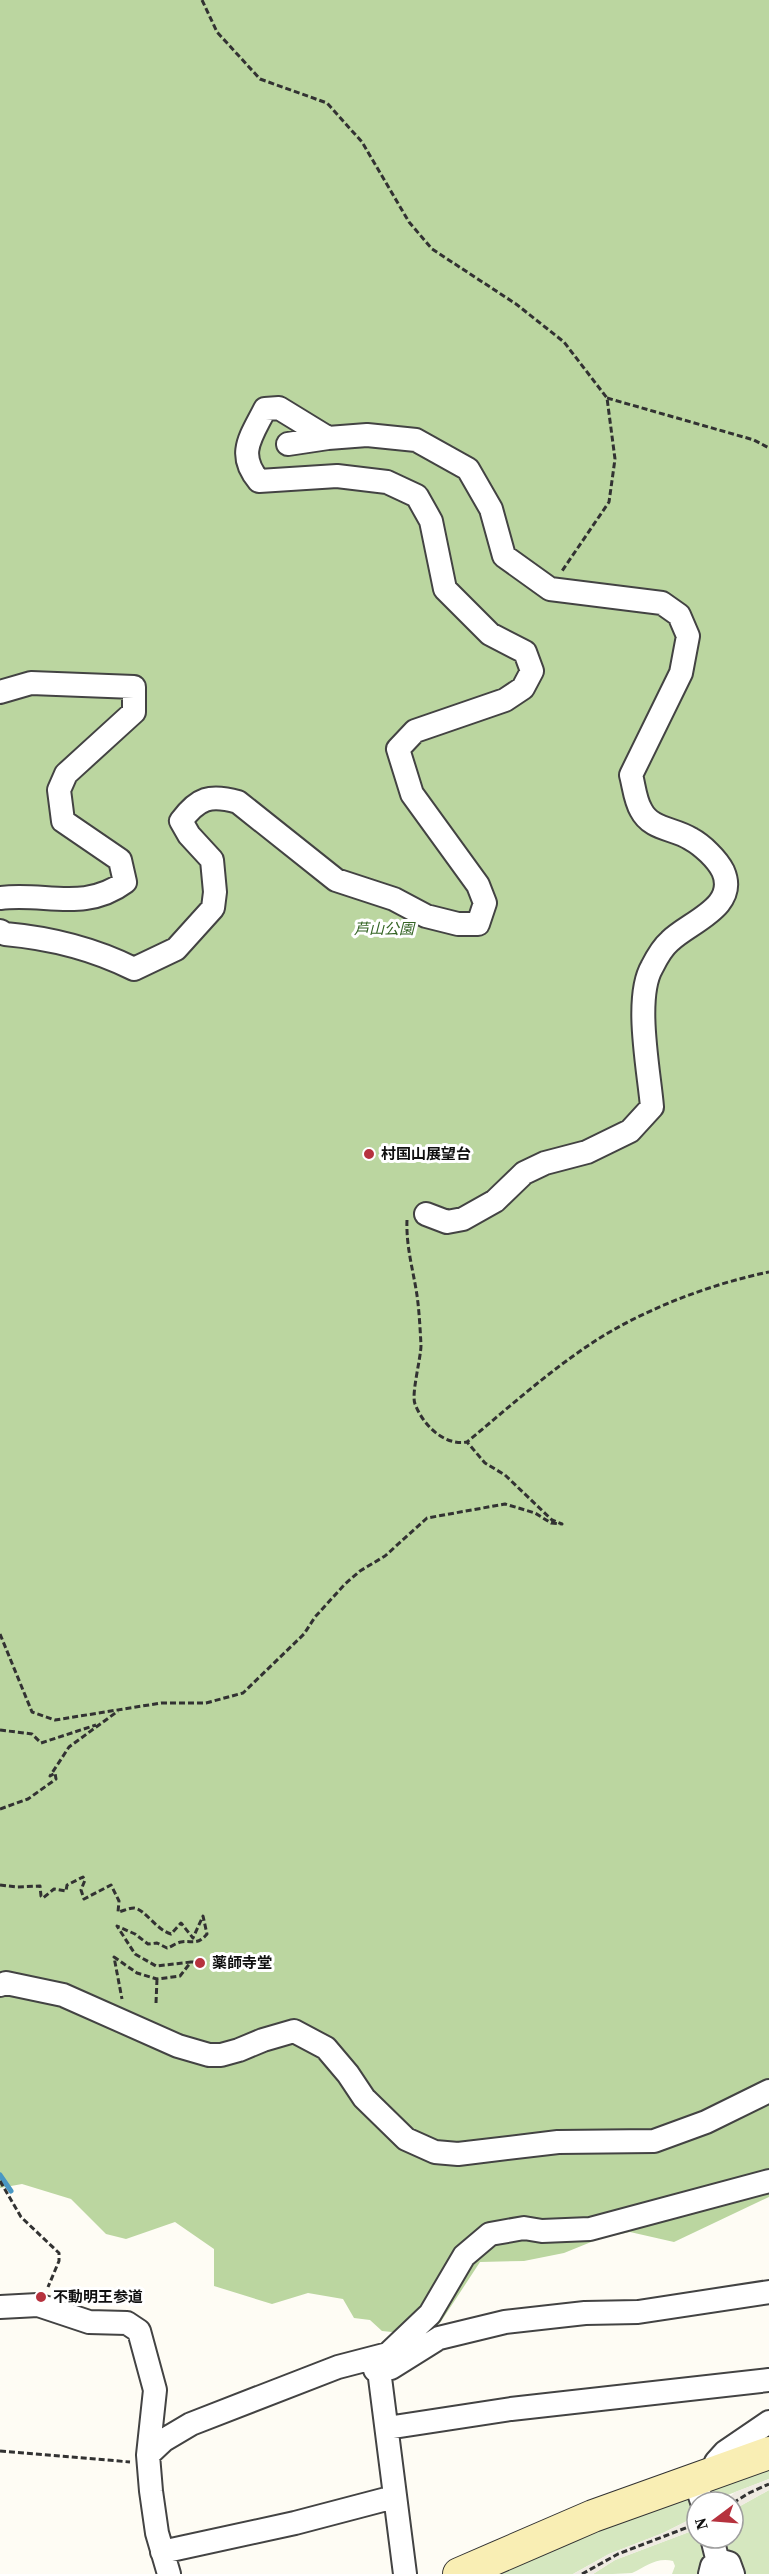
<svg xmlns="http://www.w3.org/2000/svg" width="769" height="2574" viewBox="0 0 769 2574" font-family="'Source Serif 4','Noto Sans JP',serif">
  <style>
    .green { fill: #d5e7bf }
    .forest { fill: #bbd6a0 }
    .plaza { fill: #efebe2 }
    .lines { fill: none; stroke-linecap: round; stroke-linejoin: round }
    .stream { stroke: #4997c3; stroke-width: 5 }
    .street-casing { stroke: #434343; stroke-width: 26 }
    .secondary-casing { stroke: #323232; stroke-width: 34 }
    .path { stroke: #323232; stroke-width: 3; stroke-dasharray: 6 3; stroke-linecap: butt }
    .street { stroke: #fff; stroke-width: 22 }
    .secondary { stroke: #f9eeb4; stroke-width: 32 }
    .poi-dot { fill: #b6323e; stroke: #fff; stroke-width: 2 }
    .labels { text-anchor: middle; stroke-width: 6; stroke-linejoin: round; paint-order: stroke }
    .park-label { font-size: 15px; font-style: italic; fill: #346424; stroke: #fff }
    .poi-label { font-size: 15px; font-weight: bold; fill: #101010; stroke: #fff; text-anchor: start }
  </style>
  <rect width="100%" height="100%" fill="#fefcf4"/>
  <path class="green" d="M769,2463V2479L712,2501L707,2488Z
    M769,2490V2574H672L675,2566L673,2561C656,2557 646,2567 632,2573C622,2574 603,2574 593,2574L615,2560L697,2529V2538H733V2510Z
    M688,2493L697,2516L663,2533L609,2554L573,2574H481Z"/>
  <path class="forest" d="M0,0H769V2197L674,2242L630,2232L601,2238L564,2253L524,2261L480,2262L440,2323L422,2335L382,2331L370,2320L354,2318L343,2299L308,2293L272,2304L214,2286V2249L175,2222L126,2239L106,2234L71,2199L22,2184L0,2188Z"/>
  <path class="plaza" d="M769,2479V2490L733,2510V2502H724L735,2492Z
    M697,2516V2529L615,2560L593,2574H573L609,2554L663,2533Z"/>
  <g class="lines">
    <path class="stream" d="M0,2175L11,2191"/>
    <g class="street-casing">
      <path id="street" d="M288,444L328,438
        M0,692L31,683L134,687V712L66,774L59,790L63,821L120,860L125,882C85,912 44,892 0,898
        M0,931L5,934C50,938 94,949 134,969L176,949L213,908L215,892L212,860L189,835L181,821C198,798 210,794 238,802L336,880L394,899L426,916L458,924H478L485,903L478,885L412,794L398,749L415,731L505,700L523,688L532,671L525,652L490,634L445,589L431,521L417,496L387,482L337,476L259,481C236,454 251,437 265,409L279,408L328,438L367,435L416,440L468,469L491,509L504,556L550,589L662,603L679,615L688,636L681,673L631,775C634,786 635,800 641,810C651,830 674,828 691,839C702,845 717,859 723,871C739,907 689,922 670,941C663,947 656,959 652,967C634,998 649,1071 652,1107L630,1131L587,1152L545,1163L524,1173L495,1201L463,1219L447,1222L426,1214
        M0,1985L6,1983L63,1995L178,2046L209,2055H221L239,2050L263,2040L294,2031L326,2048L348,2074L364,2098L406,2139L435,2152L458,2154L558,2142L654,2141L706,2122L769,2091
        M0,2307L38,2305L89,2322L127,2323L139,2331L155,2390L148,2455L151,2491L157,2533L169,2574
        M375,2370L391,2368L439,2338L505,2322L585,2313L638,2312L769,2292
        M379,2370L405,2574
        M387,2428L511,2409L769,2380
        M148,2455L164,2440L191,2424L338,2367L388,2354L430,2314L464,2256L490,2234L524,2228L542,2231L590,2229L769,2181
        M718,2473L716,2462L725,2452L769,2422
        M695,2481L702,2502
        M712,2538L718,2562
        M162,2552L295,2523L394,2497
        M710,2574L712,2566L722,2561L729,2563L733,2574"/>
    </g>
    <g class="secondary-casing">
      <path id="secondary" d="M459,2574L593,2516L769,2453"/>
    </g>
    <path class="path" d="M202,0L217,32L260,79L327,103L362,142L409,222L432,249L516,304L564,342L607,398L615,459L609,502L562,571
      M607,398L754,440L769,448
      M407,1220C406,1244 412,1266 416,1289C419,1306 420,1327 421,1345C421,1358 411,1394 415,1404C423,1425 444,1446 467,1442
      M0,1634L32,1712L55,1720L161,1703H206L243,1693L304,1634L315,1617L345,1584L360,1571L385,1556L427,1518L505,1504L535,1513L551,1523L562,1524L552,1520L505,1475L485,1463L467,1442C508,1408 548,1372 592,1343C642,1310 710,1284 769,1272
      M0,1730L32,1734L41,1743L96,1725
      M0,1809L28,1799L56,1779L55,1773L50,1776L69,1747L118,1711
      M0,1885L17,1887L40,1886L41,1896L43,1898L54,1889L66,1891L67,1885L83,1877L85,1880L81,1890L84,1899L111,1885L119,1901L118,1912C123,1911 129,1908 134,1908C145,1909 155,1929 171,1934L181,1923L193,1938L203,1916L207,1934C197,1946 192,1940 181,1942C176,1943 171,1947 167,1948L157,1943L148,1944L135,1934L117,1926L135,1954L156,1966L191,1962L180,1976L157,1979L137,1973L114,1957L122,1999
      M191,1962H200
      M156,2003L157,1979
      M0,2181L21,2217L59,2253V2261L48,2287
      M0,2451L130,2462
      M733,2503L749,2493L769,2484
      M582,2574L618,2554L696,2524"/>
    <use href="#street" class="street"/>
    <use href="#secondary" class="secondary"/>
  </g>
  <g class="poi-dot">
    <circle cx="369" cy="1154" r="6"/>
    <circle cx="200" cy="1963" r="6"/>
    <circle cx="41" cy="2297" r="6"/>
  </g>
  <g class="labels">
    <g class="park-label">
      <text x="384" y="934">芦山公園</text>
    </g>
    <g class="poi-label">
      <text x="381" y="1159">村国山展望台</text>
      <text x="212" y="1968">薬師寺堂</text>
      <text x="53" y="2302">不動明王参道</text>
    </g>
  </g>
  <g transform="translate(715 2520) rotate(254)"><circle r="28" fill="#ffffff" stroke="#9f9f9f" stroke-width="1.5"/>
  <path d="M0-4.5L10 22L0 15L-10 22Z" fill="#b6323e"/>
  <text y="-9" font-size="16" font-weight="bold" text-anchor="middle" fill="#101010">N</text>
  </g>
</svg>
